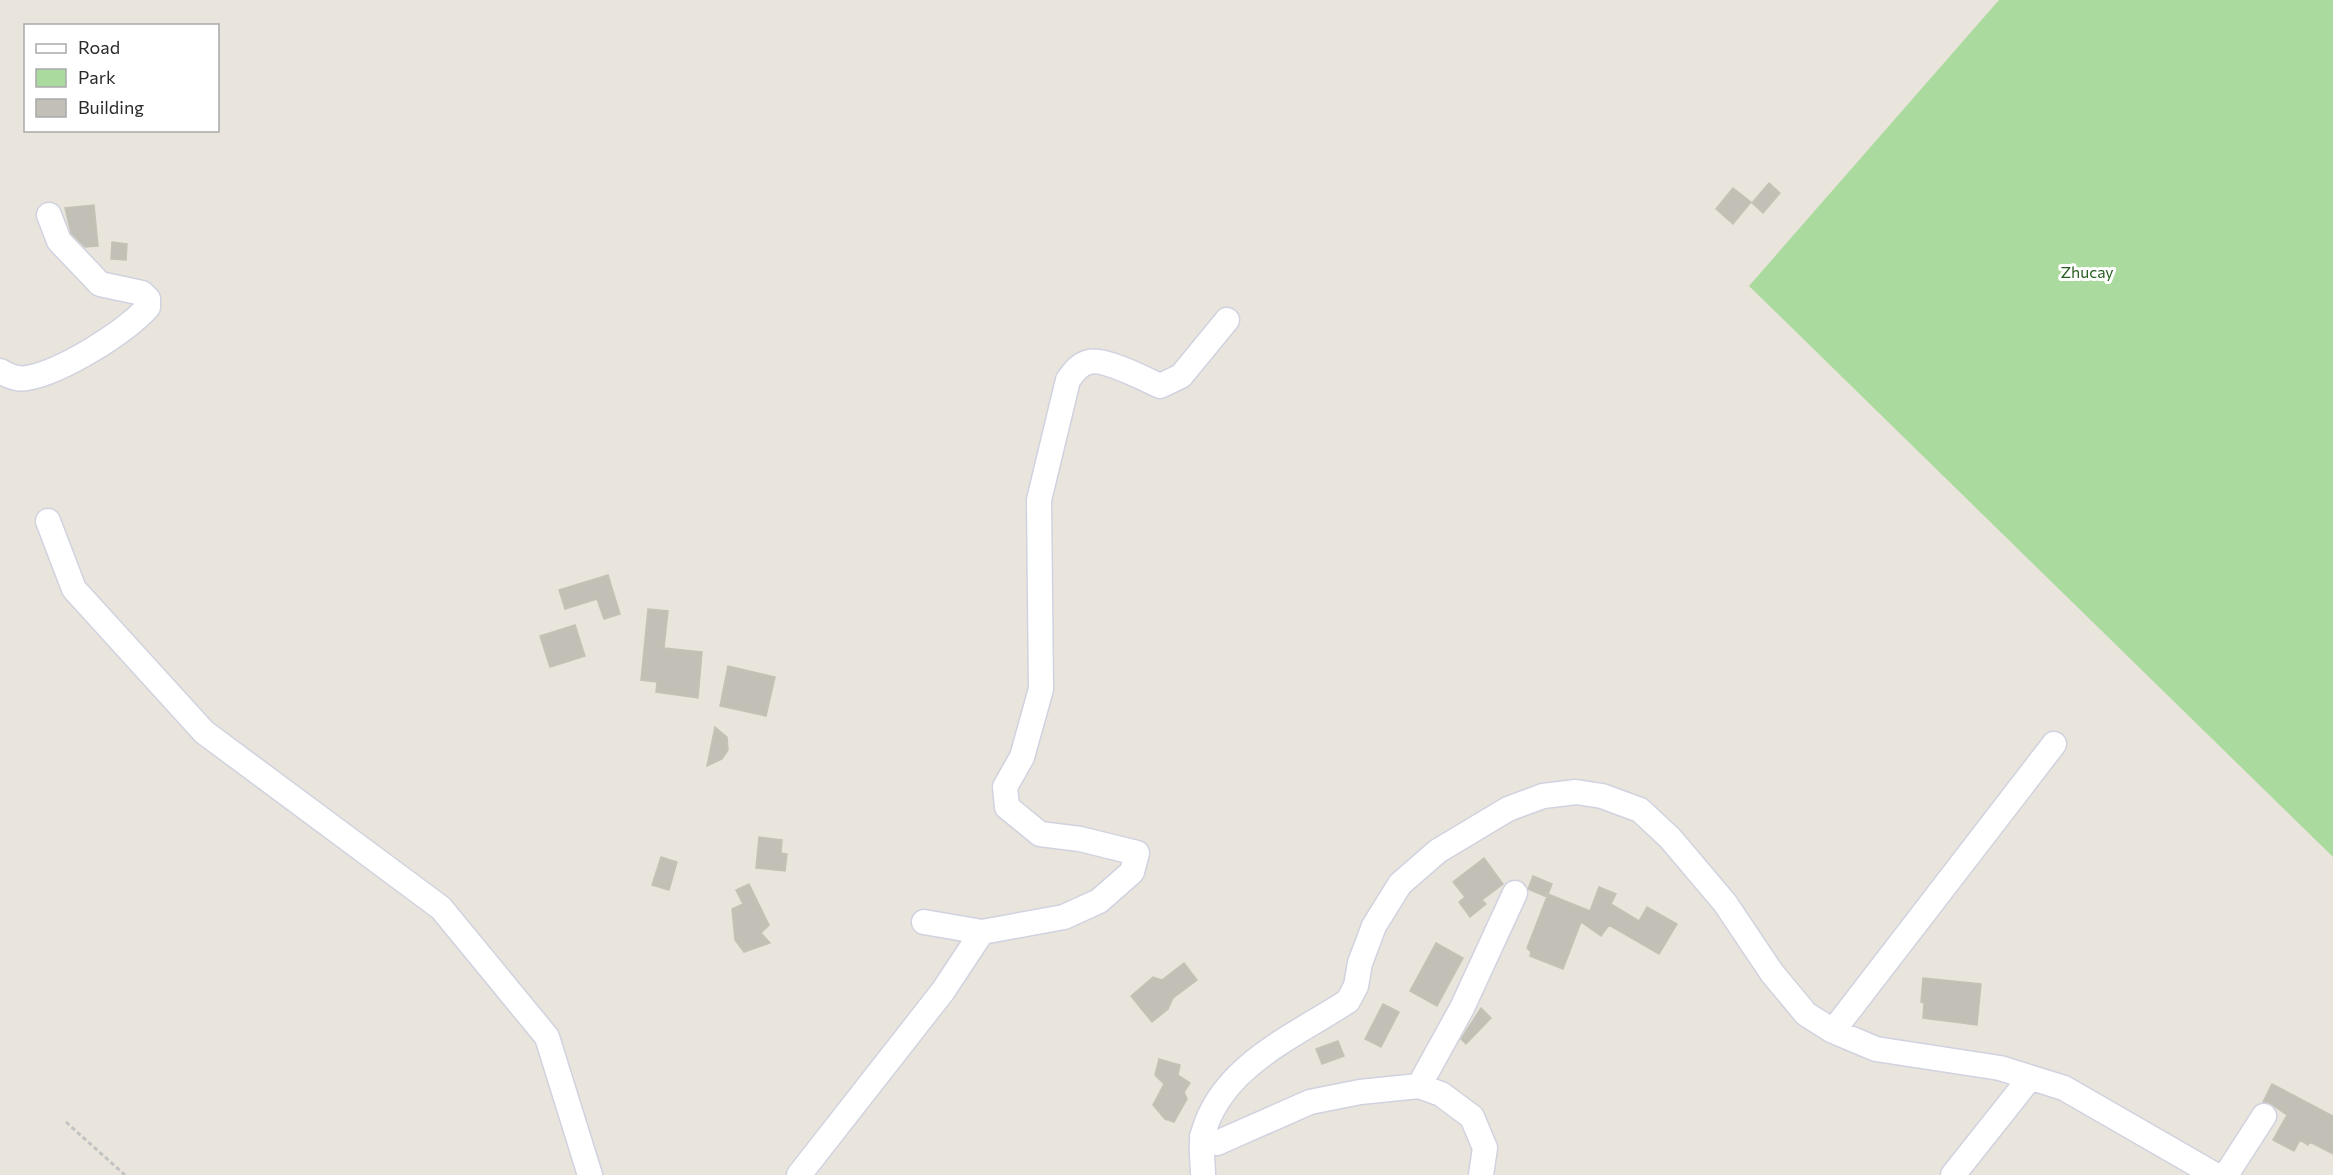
<svg xmlns="http://www.w3.org/2000/svg" width="2333" height="1175" viewBox="0 0 2333 1175" font-family="Commissioner,sans-serif">
  <style>
    .green { fill: #abda9e }
    .building { fill: #c2bfb7; stroke: #c4c1b6; stroke-width: 1.5 }
    .lines { fill: none; stroke-linecap: round; stroke-linejoin: round }
    .minor-casing { stroke: #d1d2e0; stroke-width: 27 }
    .path { stroke: #c3c3c3; stroke-width: 3; stroke-dasharray: 4.5 3; stroke-linecap: butt }
    .minor { stroke: #fff; stroke-width: 24 }
    .labels { text-anchor: middle; stroke-width: 6; stroke-linejoin: round; paint-order: stroke }
    .park-label { font-size: 16px; fill: #275d21; stroke: #fff }
  </style>
  <rect width="100%" height="100%" fill="#e9e5dc"/>
  <path class="green" d="M1999,0H2333V857L1749,286Z"/>
  <path class="building" d="M1769,183L1780,193L1763,213L1752,203Z
    M1733,188L1751,202L1733,224L1716,209Z
    M94,205L98,246L85,247L71,233L65,208Z
    M112,242L127,244L126,260L111,259Z
    M608,575L620,614L604,619L597,599L565,609L559,590Z
    M648,609L668,611L664,648L702,652L698,698L656,692L657,682L641,680Z
    M575,625L585,656L550,667L540,636Z
    M728,666L775,677L766,716L720,706Z
    M715,727L727,737L728,750L722,759L707,766Z
    M759,837L782,840L781,853L787,854L785,871L756,868Z
    M661,857L677,862L669,890L652,885Z
    M1484,858L1503,884L1482,900L1486,904L1470,917L1459,902L1465,897L1453,882Z
    M1533,876L1552,884L1547,897L1528,889Z
    M749,884L769,925L761,933L770,943L744,952L735,940L732,909L743,904L736,890Z
    M1599,887L1616,894L1611,904L1639,921L1647,907L1677,924L1659,954L1609,925L1601,936L1581,922L1563,969L1530,956L1531,952L1527,948L1548,894L1590,911Z
    M1436,943L1463,958L1437,1006L1410,991Z
    M1184,963L1197,980L1173,998L1168,1009L1152,1022L1131,996L1153,977L1162,980Z
    M1923,978L1981,984L1977,1025L1923,1018L1924,1003L1921,1002Z
    M1383,1004L1399,1012L1381,1047L1365,1039Z
    M1481,1008L1491,1018L1466,1044L1461,1039Z
    M1338,1041L1344,1056L1322,1064L1316,1049Z
    M1159,1059L1180,1065L1178,1075L1190,1083L1184,1092L1187,1099L1174,1122L1165,1119L1153,1105L1164,1084L1155,1075Z
    M2272,1084L2333,1116V1154L2310,1142L2308,1145L2300,1140L2294,1151L2273,1140L2287,1115L2271,1104L2263,1102Z"/>
  <g class="lines">
    <g class="minor-casing">
      <path id="minor" d="M0,371C8,376 17,380 27,378C62,372 124,333 148,307V299L142,293L100,284L59,241L49,215
        M48,521L74,589L204,732L441,908L547,1037L590,1175
        M924,922L982,932L1064,917L1099,901L1132,872L1137,853L1080,839L1040,834L1007,807L1005,787L1022,757L1041,689L1039,500L1068,380C1074,372 1078,365 1089,362C1104,358 1145,379 1160,386L1181,376L1227,320
        M1833,1031L2054,744
        M1419,1086L1462,1008L1515,893
        M1202,1136L1217,1143L1310,1102L1360,1092L1419,1086L1441,1094L1472,1117L1485,1148L1481,1175
        M799,1175L943,991L982,932
        M1203,1175C1203,1162 1200,1146 1203,1134C1221,1066 1295,1036 1348,1001L1356,986L1360,963L1374,926L1400,884L1438,851L1508,809L1543,796L1576,792L1602,796L1640,810L1670,838L1725,903L1772,973L1806,1014L1833,1031L1876,1049L2000,1068L2064,1088L2215,1175
        M1953,1175L2030,1078
        M2226,1175L2264,1116"/>
    </g>
    <path class="path" d="M66,1122L125,1175"/>
    <use href="#minor" class="minor"/>
  </g>
  <g class="labels">
    <g class="park-label">
      <text x="2087" y="278">Zhucay</text>
    </g>
  </g>
  <rect x="24" y="24" width="195" height="108" fill="#ffffff" stroke="#a9a9a9" stroke-width="1.5"/>
  <rect x="36" y="44" width="30" height="9" fill="#ffffff" stroke="#a9a9a9" stroke-width="1.5"/>
  <text x="78" y="54" font-size="18" fill="#292929">Road</text>
  <rect x="36" y="69" width="30" height="18" fill="#abda9e" stroke="#a9a9a9" stroke-width="1.5"/>
  <text x="78" y="84" font-size="18" fill="#292929">Park</text>
  <rect x="36" y="99" width="30" height="18" fill="#c2bfb7" stroke="#a9a9a9" stroke-width="1.5"/>
  <text x="78" y="114" font-size="18" fill="#292929">Building</text>
</svg>
